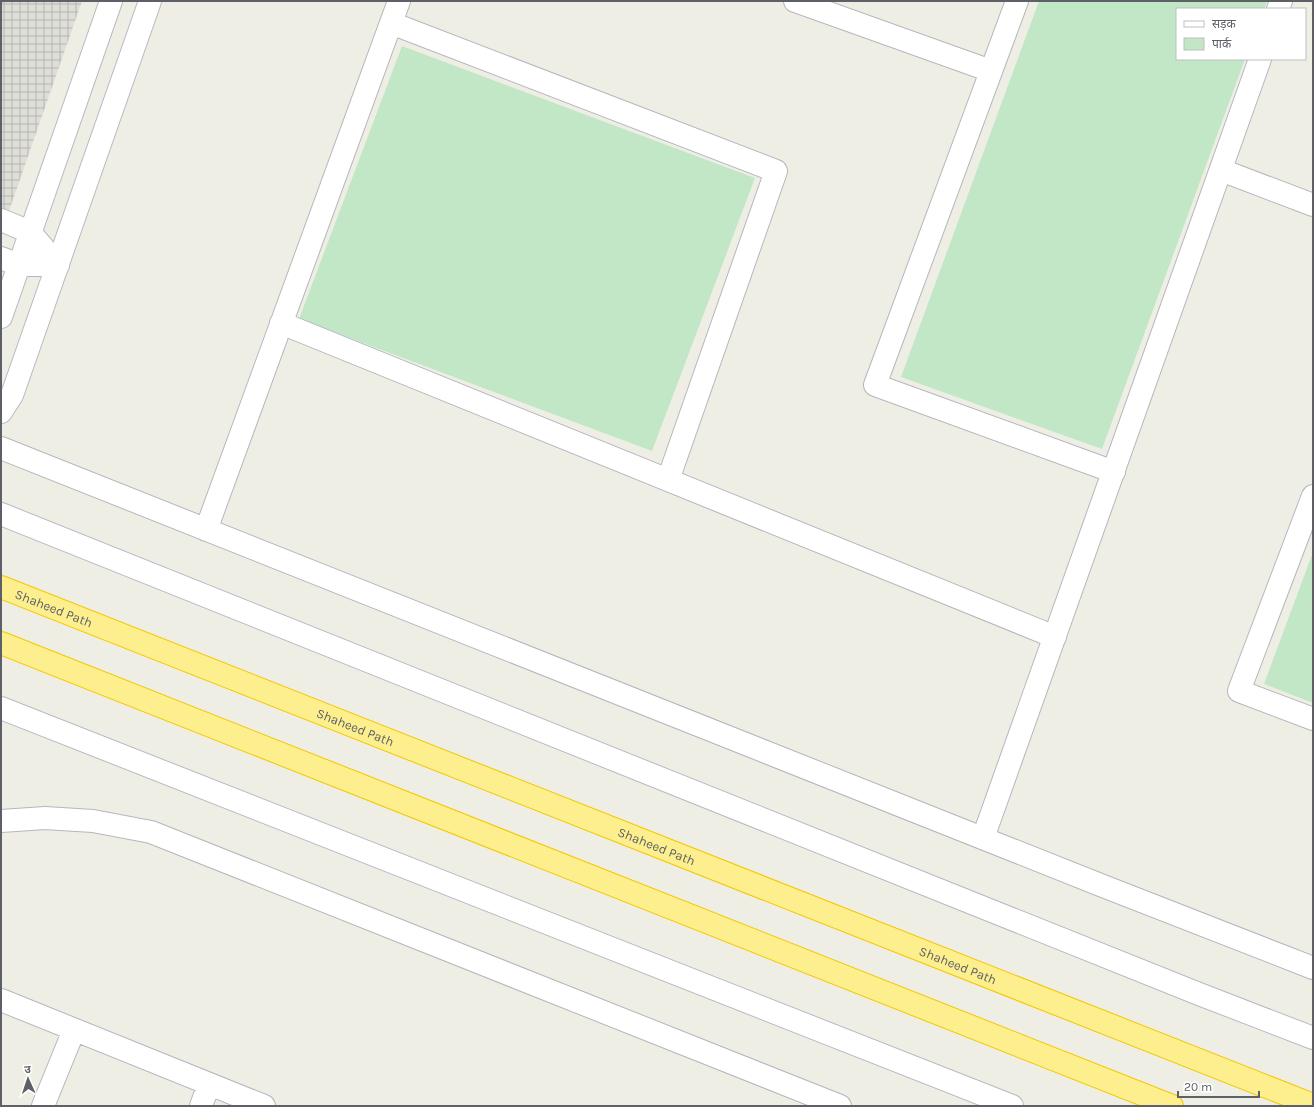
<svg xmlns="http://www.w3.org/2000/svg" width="1314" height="1107" viewBox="0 0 1314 1107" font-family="Karla,'Noto Sans Devanagari',sans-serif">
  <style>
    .industrial { fill: url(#industrial-grid) }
    .green { fill: #c1e7c6 }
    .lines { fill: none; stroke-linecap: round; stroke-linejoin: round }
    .street-casing { stroke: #b5b7bc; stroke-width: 24 }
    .secondary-casing { stroke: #b8bac1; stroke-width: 24 }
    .highway-casing { stroke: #f4c700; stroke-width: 24 }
    .street { stroke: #fff; stroke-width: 22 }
    .secondary { stroke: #fff; stroke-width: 22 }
    .highway { stroke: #fdef8e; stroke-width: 22 }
    .labels { text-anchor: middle; stroke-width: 3.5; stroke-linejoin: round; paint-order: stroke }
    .street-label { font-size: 13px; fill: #5d6066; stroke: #fff }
  </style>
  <defs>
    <pattern id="industrial-grid" width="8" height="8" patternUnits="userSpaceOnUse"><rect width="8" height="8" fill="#deddd7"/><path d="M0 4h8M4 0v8" fill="none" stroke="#b7b7b2"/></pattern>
  </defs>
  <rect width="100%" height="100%" fill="#efeee5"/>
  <path class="industrial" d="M1,1H82L1,234Z"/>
  <path class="green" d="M1039,1H1267L1264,9H1177V59H1245L1102,449L901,377Z
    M402,46L755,178L652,451L299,319Z
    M1313,552V703L1264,684Z"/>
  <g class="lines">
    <g class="street-casing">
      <path id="street" d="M795,1L991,71
        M1017,1L875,385L1114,472
        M1278,9L1281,1
        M391,23L776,171L668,480
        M1221,170L1313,205
        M1,220L30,232L58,265
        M1,258L19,265H58
        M281,323L1055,637
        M1,448L1103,886L1313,968
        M1313,496L1239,691L1313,719
        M206,530L399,1
        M1,821L45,818L93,821L151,832L840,1106
        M983,838L1260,59
        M1,1000L264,1106
        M43,1106L74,1030
        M201,1106L209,1084"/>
    </g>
    <g class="secondary-casing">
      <path id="secondary" d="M1,317L111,1
        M1,412L12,395L150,1
        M1,514L1199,994L1313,1038
        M1,708L1012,1106"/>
    </g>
    <g class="highway-casing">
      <g id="highway">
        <path id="s1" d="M1,587L1313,1105"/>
        <path d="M1,643L1172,1106"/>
      </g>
    </g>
    <use href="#street" class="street"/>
    <use href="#secondary" class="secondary"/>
    <use href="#highway" class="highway"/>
  </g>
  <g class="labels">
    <g class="street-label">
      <text dy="5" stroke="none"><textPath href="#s1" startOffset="57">Shaheed Path</textPath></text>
      <text dy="5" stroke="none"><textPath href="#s1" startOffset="381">Shaheed Path</textPath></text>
      <text dy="5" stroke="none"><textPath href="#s1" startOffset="705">Shaheed Path</textPath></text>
      <text dy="5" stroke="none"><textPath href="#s1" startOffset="1029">Shaheed Path</textPath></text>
    </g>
  </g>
  <rect width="1314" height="1107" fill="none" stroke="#5d6066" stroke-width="4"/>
  <rect x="1176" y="8" width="130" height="52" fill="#ffffff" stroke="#bebfc2"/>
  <rect x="1184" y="21" width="20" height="6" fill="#ffffff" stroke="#bebfc2"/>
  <text x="1212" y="28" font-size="12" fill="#5d6066">सड़क</text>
  <rect x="1184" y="38" width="20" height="12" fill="#c1e7c6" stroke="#bebfc2"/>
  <text x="1212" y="48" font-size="12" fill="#5d6066">पार्क</text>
  <g transform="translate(28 1079) rotate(357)" stroke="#ffffff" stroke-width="3" paint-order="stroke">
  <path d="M0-3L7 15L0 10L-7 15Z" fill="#5d6066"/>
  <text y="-6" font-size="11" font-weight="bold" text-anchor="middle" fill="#5d6066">उ</text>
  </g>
  <path d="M1178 1091v6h81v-6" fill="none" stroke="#5d6066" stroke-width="2"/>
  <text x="1184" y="1091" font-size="12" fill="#5d6066" stroke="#ffffff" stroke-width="3" paint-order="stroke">20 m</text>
</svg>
